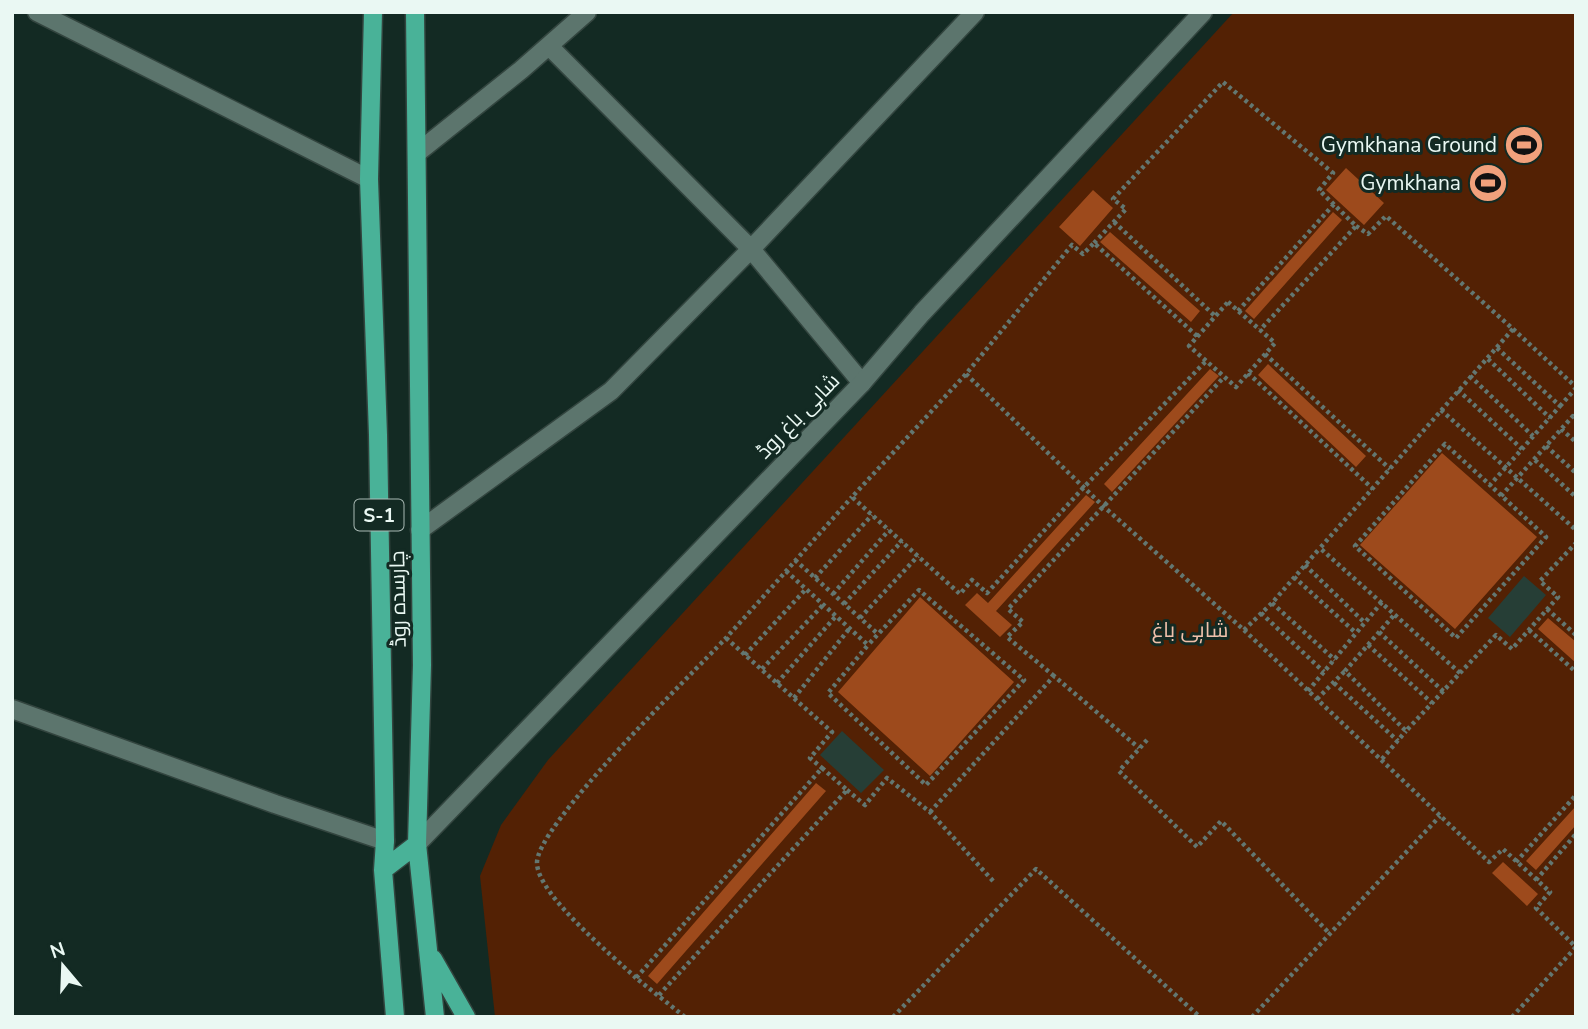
<svg xmlns="http://www.w3.org/2000/svg" width="1588" height="1029" viewBox="0 0 1588 1029" font-family="'Nunito Sans',Cairo,sans-serif">
  <style>
    .green { fill: #532104 }
    .water { fill: #9d4a1c }
    .building { fill: #263e36 }
    .lines { fill: none; stroke-linecap: round; stroke-linejoin: round }
    .street-casing { stroke: #33453f; stroke-width: 21 }
    .secondary-casing { stroke: #33453f; stroke-width: 21 }
    .primary-casing { stroke: #33453f; stroke-width: 21 }
    .path { stroke: #637771; stroke-width: 4.5; stroke-dasharray: 3.5 3.5; stroke-linecap: butt }
    .street { stroke: #5c756d; stroke-width: 18 }
    .secondary { stroke: #5c756d; stroke-width: 18 }
    .primary { stroke: #49b298; stroke-width: 18 }
    .labels { text-anchor: middle; stroke-width: 6; stroke-linejoin: round; paint-order: stroke }
    .shield { fill: #132a23; stroke: #aabab5; stroke-width: 2 }
    .shield-label { font-size: 19px; font-weight: bold; fill: #eaf8f3 }
    .poi-label { font-size: 21px; fill: #eaf8f3; stroke: #132a23; text-anchor: end }
    .street-label { font-size: 21px; fill: #eaf8f3; stroke: #132a23 }
    .park-label { font-size: 21px; fill: #f0c1ab; stroke: #132a23 }
  </style>
  <rect width="100%" height="100%" fill="#132a23"/>
  <path class="green" d="M1234,12H1576V1017H495L480,876L501,825L548,760Z"/>
  <path class="water" d="M1346,168L1384,203L1364,225L1326,190Z
    M1093,190L1113,208L1080,246L1059,227Z
    M1333,212L1342,220L1254,319L1245,311Z
    M1110,232L1200,311L1191,322L1100,242Z
    M1268,364L1366,456L1356,467L1258,375Z
    M1210,369L1219,376L1112,492L1104,484Z
    M1442,453L1537,537L1455,629L1360,545Z
    M1086,495L1095,502L996,611L1012,625L1000,637L965,605L977,593L988,603Z
    M920,597L1014,682L930,776L838,692Z
    M1548,618L1576,642V663L1538,629Z
    M816,783L826,791L657,984L648,976Z
    M1576,806V825L1536,870L1526,861Z
    M1503,862L1538,894L1527,906L1492,873Z"/>
  <path class="building" d="M1524,576L1546,595L1510,637L1488,618Z
    M842,731L884,770L861,793L820,755Z"/>
  <g class="lines">
    <g class="street-casing">
      <path id="street" d="M37,12L369,179
        M549,46L751,249L862,383
        M417,153L521,70L587,12
        M420,530L611,391L751,249L975,12
        M12,709L275,804L385,841"/>
    </g>
    <g class="secondary-casing">
      <path id="secondary" d="M417,844L862,383L922,313L1203,12"/>
    </g>
    <g class="primary-casing">
      <path id="primary" d="M373,12L369,179L378,435L385,841L383,870L395,1017
        M415,12L422,665L417,844L435,1017
        M383,870L417,844
        M433,959L466,1017"/>
    </g>
    <path class="path" d="M1114,222L1215,316
      M1356,226L1368,234L1386,216L1513,329L1320,548L1460,673L1406,731L1345,671L1395,614
      M1094,243L1126,209L1113,199L1223,82L1333,173L1319,190L1356,226L1260,330
      M1228,302L1275,343L1236,387L1189,346Z
      M1238,311L1334,204
      M1513,329L1576,387
      M1197,336L1094,243L1083,254L1072,245L966,374L852,497L960,594L972,580L987,593L1084,487L1206,361
      M1497,348L1560,406L1522,449
      M1265,354L1390,469
      M1488,359L1550,418
      M1248,373L1373,489
      M966,374L1103,506L1244,630L1489,862L1503,849L1550,892L1536,908L1576,947
      M1470,376L1533,436
      M1458,390L1522,449L1490,485L1445,444L1355,546L1456,638L1546,537L1490,485
      M1560,406L1576,388
      M1441,410L1576,530
      M1561,429L1576,442
      M1546,446L1576,473
      M1535,460L1576,497
      M1501,496L1573,416L1576,418
      M795,560L878,634
      M1305,565L1365,623
      M786,571L868,645L828,693L926,785L1024,680L919,590L868,645
      M1294,577L1356,633
      M815,578L872,515
      M833,594L889,530
      M1272,603L1335,660
      M844,604L902,541
      M1547,609L1576,635
      M1261,613L1324,672
      M860,618L918,556
      M1244,630L1272,603L1320,548
      M1529,630L1576,672
      M1379,632L1444,692
      M726,638L832,732L810,758L822,768
      M1368,645L1432,703
      M745,655L806,589
      M762,669L823,605
      M1460,673L1496,635L1512,649L1558,597L1540,581L1576,543
      M1054,676L1007,637L1023,622L1008,609L1224,377
      M777,683L836,616
      M1334,683L1398,741
      M1308,691L1382,602
      M794,698L849,629
      M1317,699L1345,671
      M1147,740L1119,771L1197,847L1221,821L1329,933
      M1382,759L1406,731
      M847,790L865,805L887,778L930,812L994,882
      M930,812L1054,676L1139,748
      M1516,862L1576,795
      M1536,880L1576,834
      M636,978C612,955 539,896 537,864C534,827 693,673 725,639C768,592 810,544 852,497
      M659,995L847,790L822,768L636,978L685,1017
      M893,1017L1036,869L1200,1017
      M1252,1017L1440,816
      M1512,1017L1576,947"/>
    <use href="#street" class="street"/>
    <use href="#secondary" class="secondary"/>
    <use href="#primary" class="primary"/>
  </g>
  <defs>
    <g id="stadium-disc" transform="scale(2.0125)"><circle r="9.5" fill="#f1a17c" stroke="#132a23"/><path d="M0-5a6.5 5 0 1 0 0 10a6.5 5 0 1 0 0-10ZM-3.5-1.8h7v3.6h-7Z" fill="#111"/></g>
  </defs>
  <g fill-rule="evenodd">
    <use href="#stadium-disc" x="1524" y="145"/>
    <use href="#stadium-disc" x="1488" y="183"/>
  </g>
  <g class="labels">
    <rect class="shield" x="354.5" y="499.5" width="49" height="31" rx="5"/>
    <g class="shield-label">
      <text x="379" y="522">S-1</text>
    </g>
    <g class="poi-label">
      <text x="1497" y="152">Gymkhana Ground</text>
      <text x="1461" y="190">Gymkhana</text>
    </g>
    <g class="street-label">
      <text transform="translate(798 416) rotate(-46)" y="7">شاہی باغ روڈ</text>
      <text transform="translate(398 599) rotate(-91)" y="7">چارسدہ روڈ</text>
    </g>
    <g class="park-label">
      <text x="1190" y="637">شاہی باغ</text>
    </g>
  </g>
  <rect width="1588" height="1029" fill="none" stroke="#eaf8f3" stroke-width="28"/>
  <g transform="translate(63 966) rotate(341)" stroke="#132a23" stroke-width="5" paint-order="stroke">
  <path d="M0-5L12 26L0 18L-12 26Z" fill="#eaf8f3"/>
  <text y="-10" font-size="19" font-weight="bold" text-anchor="middle" fill="#eaf8f3">N</text>
  </g>
</svg>
